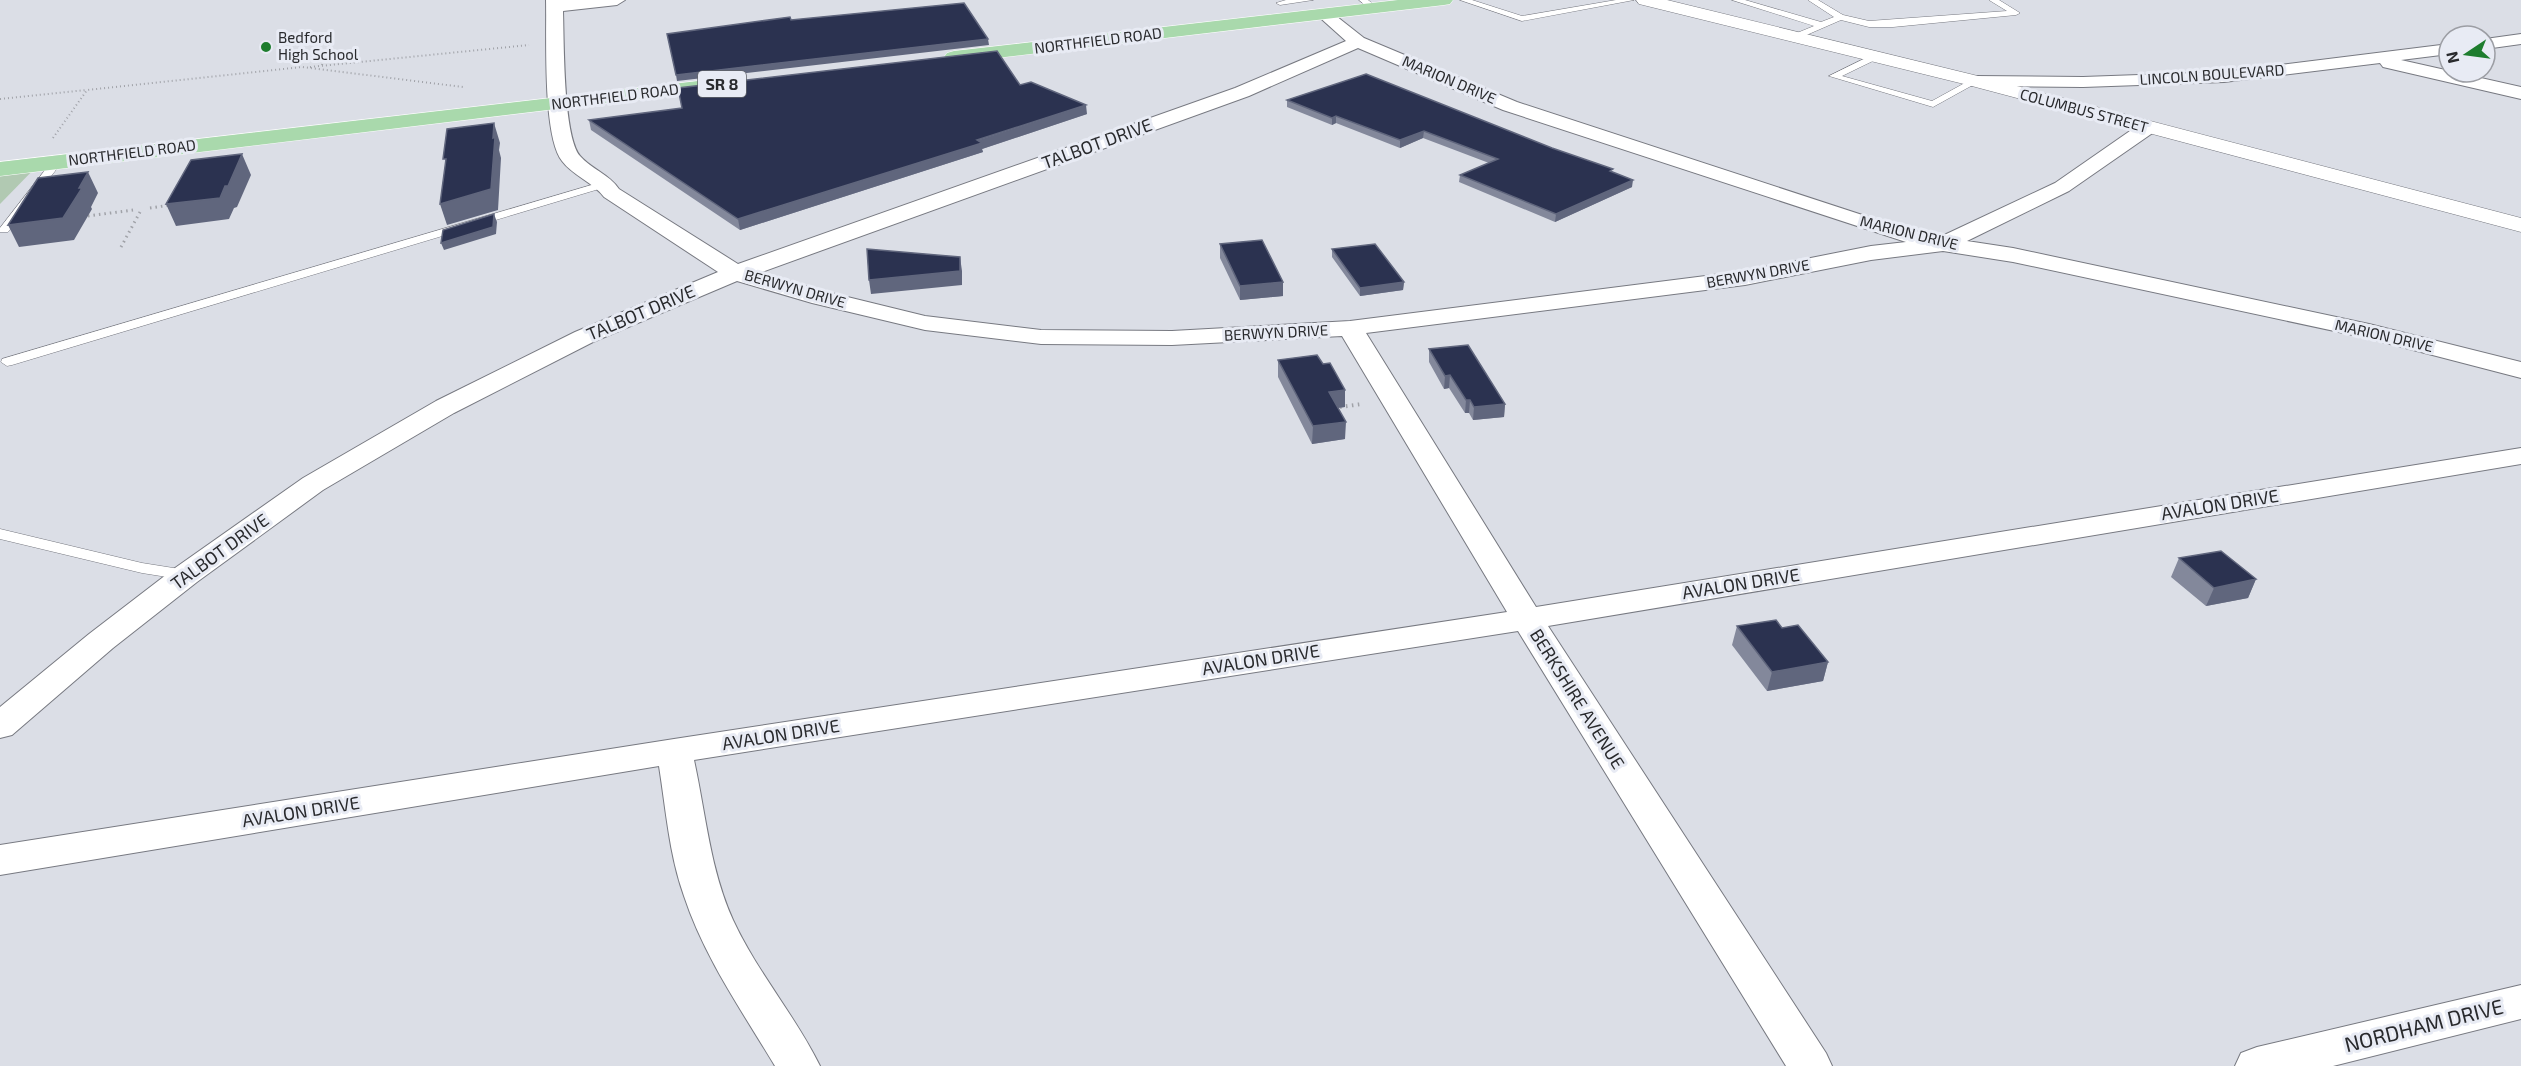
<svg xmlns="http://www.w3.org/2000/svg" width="2521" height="1066" viewBox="0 0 2521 1066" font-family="'Exo 2',sans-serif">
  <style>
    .green { fill: #b1c9b2 }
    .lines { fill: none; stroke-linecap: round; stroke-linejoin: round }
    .service-casing { stroke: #777981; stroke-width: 1 }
    .minor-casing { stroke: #777981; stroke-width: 2 }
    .tertiary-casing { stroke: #777981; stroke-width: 1 }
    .primary-casing { stroke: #fff; stroke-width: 1 }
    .path-far2 { stroke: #a0a2a8; stroke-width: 2; stroke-dasharray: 1 3; stroke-linecap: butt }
    .path-far1 { stroke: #a0a2a8; stroke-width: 3; stroke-dasharray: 1.5 4; stroke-linecap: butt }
    .path { stroke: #a0a2a8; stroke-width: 4; stroke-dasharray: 1.5 4.5; stroke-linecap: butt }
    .service { fill: #fff; fill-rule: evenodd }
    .minor { fill: #fff; fill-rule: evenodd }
    .tertiary { fill: #fff; fill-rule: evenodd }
    .primary { fill: #a9d9ac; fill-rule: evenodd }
    .wall { fill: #83889b }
    .shaded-wall { fill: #60667d }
    .building { fill: #2b3250; stroke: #60667d; stroke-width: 1.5 }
    .poi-dot { fill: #1e7d2e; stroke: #e8ebf4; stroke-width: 2 }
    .labels { text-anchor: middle; stroke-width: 6; stroke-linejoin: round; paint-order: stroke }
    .far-poi-label { font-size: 15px; fill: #292a2d; stroke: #e8ebf4; text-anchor: start }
    .far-street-label { font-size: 15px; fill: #292a2d; stroke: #e8ebf4 }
    .shield { fill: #e8ebf4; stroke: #626469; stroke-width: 1.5 }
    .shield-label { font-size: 16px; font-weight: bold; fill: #292a2d }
    .street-label { font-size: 18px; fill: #292a2d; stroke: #e8ebf4 }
    .near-street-label { font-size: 21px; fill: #292a2d; stroke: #e8ebf4 }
  </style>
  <rect width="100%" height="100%" fill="#dbdee6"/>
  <path class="green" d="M39,164L0,204V169Z"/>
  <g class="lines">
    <g class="service-casing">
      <path id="service" d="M1313,0L1280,5L1276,3L1286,0Z
        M1359,0H1368L1378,8L1371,10Z
        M1460,0H1472L1522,16L1616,0H1634L1522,21Z
        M1732,0H1745L1821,22L1834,17L1808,0H1818L1843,15L1869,21L2007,11L1989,0H1999L2020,13L2016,15L1893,27H1869L1841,20L1795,40L1792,39V35L1814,26Z
        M1874,54L1878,57L1877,59L1842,76L1932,101L1972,79L1980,81L1933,107L1829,76Z
        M53,160L62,162L8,232H0V228Z
        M605,181L609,182V186L12,365L7,366L1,362L2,359Z
        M0,529L142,563L186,570L194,575L186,580L142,573L0,539Z"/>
    </g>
    <g class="minor-casing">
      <path id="minor" d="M546,0H625L617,5L563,11C564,40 563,136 580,156C591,169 609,174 619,189L738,264L1235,88L1346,41L1317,15L1325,10L1331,12L1364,38L1517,102L1899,227L1940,237L2055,183L2140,124H2154L2157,128L2154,132L2069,191L1967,241L2013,248L2369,324L2521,362V378L2367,338L2013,262L1943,251L1871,260L1745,285L1366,333L1536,607L2521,448V464L1548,626L1826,1053L1832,1066H1786L1518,631L694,760C706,815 710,869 733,920C757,972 795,1015 820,1066H775C742,1011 704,957 684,896C669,854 666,810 659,766L0,875V845L674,739L1507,612L1342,336L1172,345L1041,344L925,330L812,303L737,281L593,342L454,413L323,490L197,582L113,648L12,735L0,738V707L89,634L175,568L303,478L436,401L575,332L718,272L604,197C593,182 573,176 562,161C542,136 547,33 546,0ZM1358,48L1503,110L1906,242L1871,246L1745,271L1350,321L1172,331L1041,330L925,316L827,292L759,273L1249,96Z
        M2521,34V44L2485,49V39Z
        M2449,44V54L2401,60L2521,87V99L2383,67L2380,63L2224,82L2083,87L1975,86L1969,85L1966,81L1969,77L1975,76L2083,77L2224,72Z
        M2521,985V1019L2333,1066H2235L2241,1053L2257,1047Z"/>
    </g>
    <g class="tertiary-casing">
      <path id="tertiary" d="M1636,0H1667L1982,77L2521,218V232L1968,85L1639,4Z"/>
    </g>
    <g class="primary-casing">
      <path id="primary" d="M1398,0H1453L1450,4L1444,5L954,63L947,61L944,57L947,53L954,51Z
        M724,78L731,80L734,84L731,88L0,176V162Z"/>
    </g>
    <path class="path-far2" d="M322,65L330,40
      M310,67L529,45
      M0,99L86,90
      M53,138L87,90L302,67L463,87"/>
    <path class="path-far1" d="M150,208L170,205
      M88,216L133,210
      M121,247L140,212"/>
    <path class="path" d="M1340,407L1362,404"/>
    <use href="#service" class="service"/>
    <use href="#minor" class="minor"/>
    <use href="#tertiary" class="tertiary"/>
    <use href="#primary" class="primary"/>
  </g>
  <path class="wall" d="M1020,85L1087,114L982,149L983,152L740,230L591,130L589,120Z
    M1287,100L1613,172L1632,187L1555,222L1459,182L1460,175L1489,163L1423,138L1400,148L1336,123L1332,125L1287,107Z
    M1220,244L1283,296L1240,300L1220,258Z
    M1332,249L1404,282L1403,290L1360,296L1332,257Z
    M1429,349L1505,404L1504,417L1473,420L1469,413H1465L1449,388L1444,389L1429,362Z
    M1278,360L1323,364L1345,390V407L1338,408L1345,439L1312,444L1278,377Z
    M2179,558L2256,579L2248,598L2206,606L2171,577Z
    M1737,626L1782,628L1828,662L1823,681L1767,691L1732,645Z"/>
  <path class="shaded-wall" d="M988,39L989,45L677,81L676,75Z
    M1086,105L1087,114L982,149L983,152L740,230L738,219Z
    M1336,116V123L1332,125V118Z
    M494,123L500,143L499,150L501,158L498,210L447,225L440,204L493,138Z
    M1424,131L1423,138L1400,148V140Z
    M242,154L251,175L237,207L234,208L229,219L176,226L166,204L225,186Z
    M88,172L98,193L91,207L92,209L74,240L19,247L8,225Z
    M1633,180L1632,187L1555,222L1556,214Z
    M494,214L497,222L496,234L444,250L441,243Z
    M960,257L962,271V285L871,294L869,280Z
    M1283,282V296L1240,300V286Z
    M1404,282L1403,290L1360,296V288Z
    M1450,375L1449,388L1444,389L1445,376Z
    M1345,390V407L1328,409L1329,392Z
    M1466,400H1470L1469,413H1465Z
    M1505,404L1504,417L1473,420L1474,407Z
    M1346,422L1345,439L1312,444L1313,426Z
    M2256,579L2248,598L2206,606L2214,588Z
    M1828,662L1823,681L1767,691L1772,672Z"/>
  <path class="building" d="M964,3L988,39L676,75L667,34L790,17L791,20Z
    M997,51L1020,85L1031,82L1086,105L977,140L982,143L738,219L589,120L682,108L678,88Z
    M1366,74L1552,148L1613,169L1610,171L1633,180L1556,214L1460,175L1498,159L1424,131L1400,140L1336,116L1332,118L1287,100Z
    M494,123L493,138L495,137L491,189L440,204L446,159H443L447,129Z
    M242,154L228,186H225L220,198L166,204L191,160Z
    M88,172L79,188H82L63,218L8,225L38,178Z
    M494,214L493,227L441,243L443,230Z
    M1262,240L1283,282L1240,286L1220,244Z
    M1375,244L1404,282L1360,288L1332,249Z
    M867,249L960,257V271L869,280Z
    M1468,345L1505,404L1474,407L1470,400H1466L1450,375L1445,376L1429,349Z
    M1317,355L1323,364L1330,363L1345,390L1329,392L1346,422L1313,426L1278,360Z
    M2221,551L2256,579L2214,588L2179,558Z
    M1776,620L1782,628L1798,625L1828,662L1772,672L1737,626Z"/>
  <circle class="poi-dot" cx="266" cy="47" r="6"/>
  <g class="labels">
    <g class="far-poi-label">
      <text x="278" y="43">Bedford<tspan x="278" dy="17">High School</tspan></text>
    </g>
    <g class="far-street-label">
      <text transform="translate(1098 41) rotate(-7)" y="5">NORTHFIELD ROAD</text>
      <text transform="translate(2212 75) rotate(-4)" y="5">LINCOLN BOULEVARD</text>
      <text transform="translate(1449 80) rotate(23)" y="5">MARION DRIVE</text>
      <text transform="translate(615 97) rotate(-7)" y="5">NORTHFIELD ROAD</text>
      <text transform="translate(2084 111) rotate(15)" y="5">COLUMBUS STREET</text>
      <text transform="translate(132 153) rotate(-7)" y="5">NORTHFIELD ROAD</text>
      <text transform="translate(1909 233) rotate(14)" y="5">MARION DRIVE</text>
      <text transform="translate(1758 274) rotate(-10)" y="5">BERWYN DRIVE</text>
      <text transform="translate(795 289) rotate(16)" y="5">BERWYN DRIVE</text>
      <text transform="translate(1276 333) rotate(-3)" y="5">BERWYN DRIVE</text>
      <text transform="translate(2384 336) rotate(13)" y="5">MARION DRIVE</text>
    </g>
    <rect class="shield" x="698" y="71" width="48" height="26" rx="4.5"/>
    <g class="shield-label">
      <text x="722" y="90">SR 8</text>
    </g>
    <g class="street-label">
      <text transform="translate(1097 144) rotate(-20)" y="6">TALBOT DRIVE</text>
      <text transform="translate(641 313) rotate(-23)" y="6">TALBOT DRIVE</text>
      <text transform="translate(2220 505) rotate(-9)" y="6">AVALON DRIVE</text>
      <text transform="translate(220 552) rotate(-36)" y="6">TALBOT DRIVE</text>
      <text transform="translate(1741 584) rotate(-9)" y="6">AVALON DRIVE</text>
      <text transform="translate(1261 660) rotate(-9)" y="6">AVALON DRIVE</text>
      <text transform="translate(1577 699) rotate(58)" y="6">BERKSHIRE AVENUE</text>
      <text transform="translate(781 735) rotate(-9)" y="6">AVALON DRIVE</text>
      <text transform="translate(301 812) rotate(-9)" y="6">AVALON DRIVE</text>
    </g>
    <g class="near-street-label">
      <text transform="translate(2424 1026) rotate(-14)" y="7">NORDHAM DRIVE</text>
    </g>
  </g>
  <g transform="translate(2467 54) rotate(257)"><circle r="28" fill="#e8ebf4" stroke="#9c9ea4" stroke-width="1.5"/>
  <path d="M0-4.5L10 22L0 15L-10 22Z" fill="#1e7d2e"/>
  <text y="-9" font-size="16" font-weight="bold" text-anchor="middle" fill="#292a2d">N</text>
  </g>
</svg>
